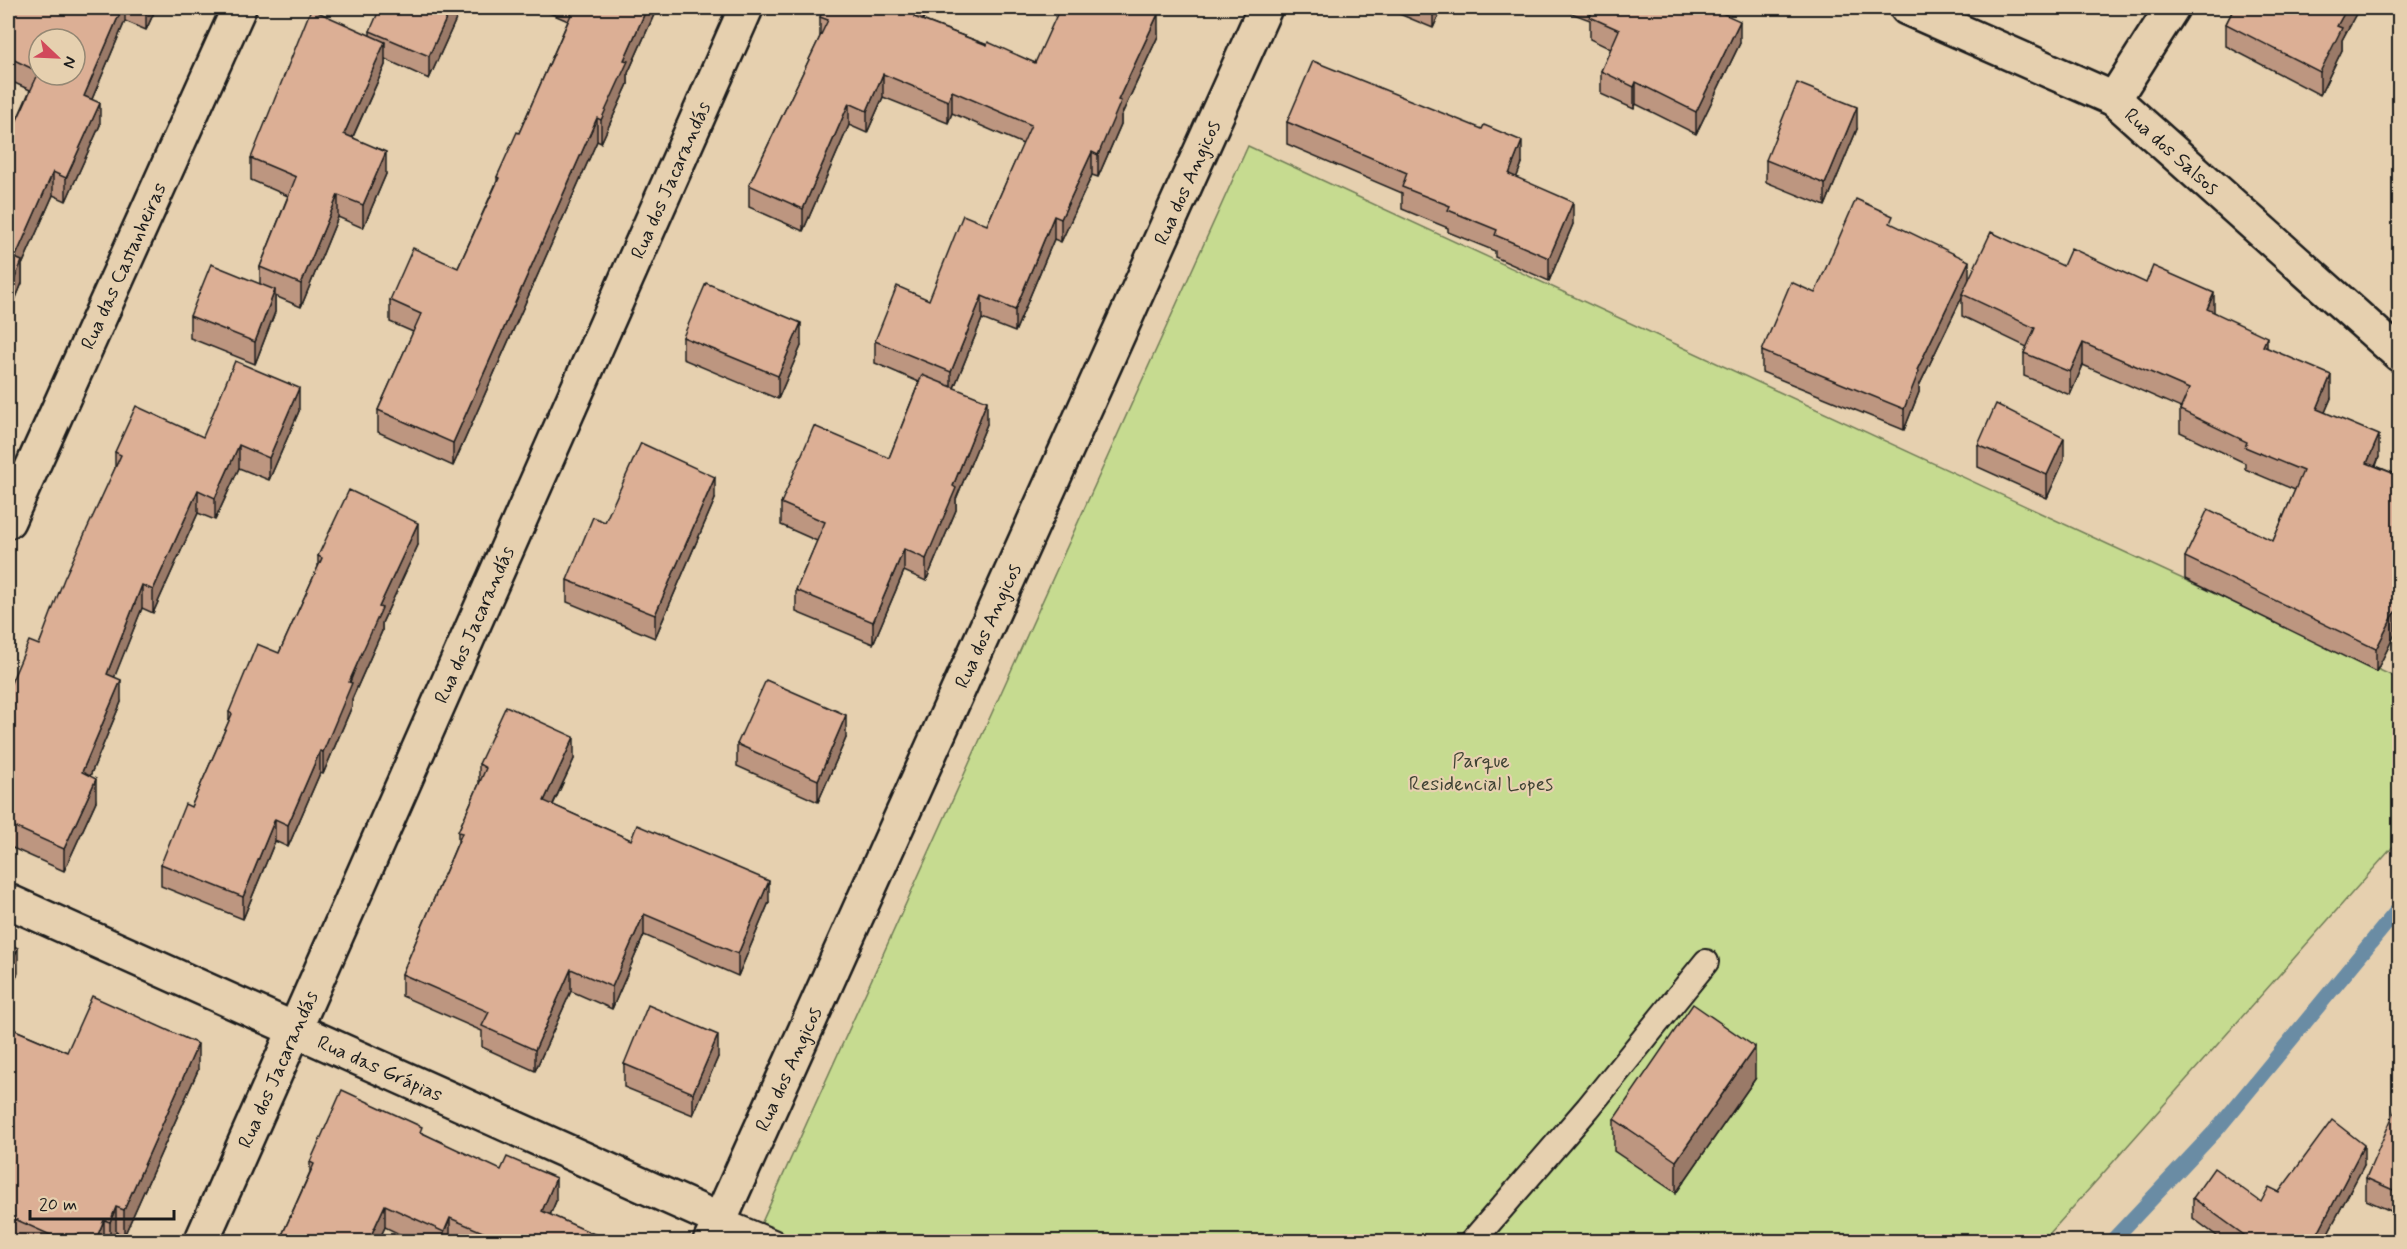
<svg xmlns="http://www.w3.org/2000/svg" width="2407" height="1249" font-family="Mynerve,sans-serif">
	<rect width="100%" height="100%" fill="#e6d0af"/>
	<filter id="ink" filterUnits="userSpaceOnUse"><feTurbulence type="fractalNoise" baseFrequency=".0167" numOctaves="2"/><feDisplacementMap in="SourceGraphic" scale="12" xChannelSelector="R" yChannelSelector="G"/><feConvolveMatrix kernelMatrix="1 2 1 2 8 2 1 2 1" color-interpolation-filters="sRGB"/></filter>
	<g filter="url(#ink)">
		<path fill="#c6db90" stroke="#717c56" stroke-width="1.5" d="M1248 146 2399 679V840L2043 1241 753 1242Z"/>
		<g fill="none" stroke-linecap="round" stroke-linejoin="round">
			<path stroke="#6b8ca4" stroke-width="15" d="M2111 1242 2219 1127 2400 907"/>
			<defs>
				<g id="lane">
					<path d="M720 1220 773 1242"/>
					<path d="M1472 1242 1588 1108 1706 962"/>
				</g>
				<g id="street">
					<path id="s1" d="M1907 8 2114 99 2400 355"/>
					<path d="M2114 99 2172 8"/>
					<path id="s2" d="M8 521 239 8"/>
					<path id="s3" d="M8 901 720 1220"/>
					<path id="s4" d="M201 1242 746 8"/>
					<path id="s5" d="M710 1242 1265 8"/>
				</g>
			</defs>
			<use href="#lane" stroke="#1c1c1c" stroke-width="28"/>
			<use href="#street" stroke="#1c1c1c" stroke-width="38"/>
			<use href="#lane" stroke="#e6d0af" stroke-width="24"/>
			<use href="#street" stroke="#e6d0af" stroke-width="33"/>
		</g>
		<g fill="#bd9680" stroke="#1c1c1c" stroke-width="1.5">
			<path d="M8 8H156L146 30 125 21 92 99 100 125 66 201 53 195 22 265V283L8 317V140L30 90 8 80Z"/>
			<path d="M461 8 429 79 385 59V65L353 137 386 174 363 228 338 217 301 307 275 296V312L255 364 190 338V316L260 284V267L288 196 251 180V158L370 36V31Z"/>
			<path d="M495 8H504L502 11Z"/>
			<path d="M538 8H657L628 73V84L601 143 597 141 453 466 378 432V410L413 332 390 322V300L458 268 497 181V177L519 133 568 21Z"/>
			<path d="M925 8V15L922 20 1035 63 1156 13 1158 36 1121 116V124L1098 177 1092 175 1061 242 1054 239 1015 332 982 319 954 388 987 424 956 499V510L926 581 904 571 873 644 796 612V590L817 541 781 525V503L889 458 919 382 875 363V341L929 300 987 225 1023 144 952 113 948 123 883 97 867 133 849 125 803 231 749 207V185L820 37V17Z"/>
			<path d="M1385 8H1442L1433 28Z"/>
			<path d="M1558 8H1711L1740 43 1696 134 1636 104 1634 109 1601 94V71L1611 49 1590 39V20Z"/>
			<path d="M2234 8H2359L2342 40V50L2320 95 2226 46V24Z"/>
			<path d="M1287 122 1522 163 1516 178 1573 224 1549 281 1495 257V251L1448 232V228L1402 209V193L1287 144Z"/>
			<path d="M1857 129 1825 206 1766 182V160Z"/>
			<path d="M1893 225 1969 278 2063 266 2146 283 2214 312 2267 348 2331 398 2325 412 2379 457 2376 466 2400 476V636L2395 634 2376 672 2185 579V557L2273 541 2295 490 2245 469V463L2180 432V410L2181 408 2083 365 2070 395 2024 376V353L2027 347 1962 316V297L1919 386V392L1904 430 1762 372V351L1815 293Z"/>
			<path d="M683 337 801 346 778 399 683 359Z"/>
			<path d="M299 411 269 480 239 468 215 520 198 513 153 613 142 608 114 677 121 702 90 776 96 801 64 871 8 846V690L39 645 115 469V452L203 437Z"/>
			<path d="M1978 445 2064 460 2047 498 1978 467Z"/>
			<path d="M715 499 655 638 567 602V580Z"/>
			<path d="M418 545 382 623V631L352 699V706L323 774 320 773 288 847 275 841 243 919 161 886V864L191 807 229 721V712L279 653 318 567V556Z"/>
			<path d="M846 738 818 802 737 766V744Z"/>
			<path d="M574 759 553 805 769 902 738 976 644 935 612 1009 571 991 535 1071 482 1047V1031L402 996V974L458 842V832L479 784V764Z"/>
			<path d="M8 1027 67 1052 198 1070 124 1236 116 1232 112 1242H8Z"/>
			<path d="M718 1057 693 1115 624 1087V1064Z"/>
			<path d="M1755 1079 1676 1193 1614 1151V1119Z"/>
			<path d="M2400 1107V1215L2366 1200V1178Z"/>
			<path d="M422 1133 556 1201 550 1215 612 1242H453L450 1240V1242H416L385 1227 378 1242H279L310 1172V1162Z"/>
			<path d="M2364 1165 2323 1242H2225L2193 1218V1198L2261 1202 2279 1192Z"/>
		</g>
		<g fill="#9a7a68" stroke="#1c1c1c" stroke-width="1.5">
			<path d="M122 8H125V21L84 118V96Z"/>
			<path d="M146 8H156L146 30Z"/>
			<path d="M451 8H461L429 79V56Z"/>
			<path d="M647 8H657L628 73V84L601 143V120L624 60Z"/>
			<path d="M918 8H925V15L914 39V17Z"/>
			<path d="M1149 8H1159L1148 31Z"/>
			<path d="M1433 8H1442L1433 28Z"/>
			<path d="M2347 8H2359L2342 40V50L2320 95V72L2337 26Z"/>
			<path d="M1158 14V36L1121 116V124L1098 177V155L1118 100Z"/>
			<path d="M1740 21V43L1696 134V112Z"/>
			<path d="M385 42V65L344 156V134Z"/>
			<path d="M883 74V97L867 133V111Z"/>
			<path d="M1636 82V104L1634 109V87Z"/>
			<path d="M952 91V113L948 123V101Z"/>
			<path d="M100 103V125L66 201V178Z"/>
			<path d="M849 103V125L803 231V209Z"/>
			<path d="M1857 107V129L1825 206V184Z"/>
			<path d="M597 118V141L453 466V443Z"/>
			<path d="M1522 141V163L1509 197V174Z"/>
			<path d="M386 152V174L363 228V205Z"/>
			<path d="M1092 152V175L1061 242V219Z"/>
			<path d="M53 172V195L22 265V283L8 317V295L15 258Z"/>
			<path d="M338 195V217L301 307V284Z"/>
			<path d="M1573 202V224L1549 281V258Z"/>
			<path d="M1054 216V239L1015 332V310Z"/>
			<path d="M1969 261V283L1962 294V297L1919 386V392L1904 430V409L1917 370Z"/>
			<path d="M275 290V312L255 364V342Z"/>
			<path d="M2214 293V315L2207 309Z"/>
			<path d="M982 296V319L951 395V372Z"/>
			<path d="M801 323V346L778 399V376Z"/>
			<path d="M2267 337V359L2263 346Z"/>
			<path d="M2083 343V365L2070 395V372Z"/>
			<path d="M2331 375V398L2317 431V409Z"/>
			<path d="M299 388V411L269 480V458Z"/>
			<path d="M987 401V424L956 499V510L926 581V559L953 486Z"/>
			<path d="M2379 435V457L2367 485V463Z"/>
			<path d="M2064 438V460L2047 498V475Z"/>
			<path d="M239 445V468L215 520V498Z"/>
			<path d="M715 477V499L655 638V615Z"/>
			<path d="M198 490V513L153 613V590Z"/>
			<path d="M418 523V545L382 623V631L352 699V706L323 774V752L379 607Z"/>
			<path d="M904 549V571L873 644V622Z"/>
			<path d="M142 585V608L107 696V674Z"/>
			<path d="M2395 612V634L2376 672V649Z"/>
			<path d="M121 680V702L82 795V772Z"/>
			<path d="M846 715V738L818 802V780Z"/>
			<path d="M574 737V759L544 823V801Z"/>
			<path d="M320 751V773L288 847V825Z"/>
			<path d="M96 779V801L64 871V849Z"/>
			<path d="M275 819V841L243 919V897Z"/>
			<path d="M769 881V902L738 976V954Z"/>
			<path d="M644 914V935L612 1009V987Z"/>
			<path d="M18 948V973L8 996V970Z"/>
			<path d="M571 969V991L535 1071V1050Z"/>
			<path d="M718 1035V1057L693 1115V1093Z"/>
			<path d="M198 1044V1070L124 1236V1210Z"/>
			<path d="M1755 1047V1079L1676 1193V1161Z"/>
			<path d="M2364 1145V1165L2323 1242H2313Z"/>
			<path d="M556 1178V1201L542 1234V1211Z"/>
			<path d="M385 1205V1227L378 1242H368Z"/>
			<path d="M116 1207V1232L112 1242H110V1222Z"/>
			<path d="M450 1218V1242H444V1232Z"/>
			<path d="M104 1220V1242H95Z"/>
			<path d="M76 1234V1242H72Z"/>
		</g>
		<g fill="#dcaf95" stroke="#1c1c1c" stroke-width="1.5">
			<path d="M8 8H122L84 96 100 103 66 178 53 172 15 258 22 261 8 295V140L39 72V75H75V39H39V72L8 57Z"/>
			<path d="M380 8H451L429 56 370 31Z"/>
			<path d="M574 8H647L624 60 628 61 601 120 597 118 453 443 378 410 421 314 390 300 413 248 458 268 499 178 497 177 517 132 519 133Z"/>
			<path d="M824 8H918L914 17 987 45 988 42 1035 63 1060 8H1149L1148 9 1158 14 1118 100 1121 101 1098 155 1092 152 1061 219 1054 216 1015 310 982 296 951 372 875 341 897 286 929 300 963 215 987 225 1031 125 952 91 948 101 883 74 867 111 849 103 803 209 749 185 828 20 820 17Z"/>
			<path d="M1593 8H1711L1740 21 1696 112 1636 82 1634 87 1601 71 1619 30 1590 17Z"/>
			<path d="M2234 8H2347L2337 26 2342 28 2320 72 2226 24Z"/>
			<path d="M311 9 385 42 344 134 386 152 363 205 338 195 301 284 260 267 296 177 251 158Z"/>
			<path d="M1313 61 1482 129 1484 125 1522 141 1509 174 1573 202 1549 258 1495 235 1497 230 1448 210 1450 206 1402 187 1407 173 1287 122Z"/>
			<path d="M1797 83 1857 107 1825 184 1766 160Z"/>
			<path d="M1856 199 1893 216 1890 223 1969 261 1917 370 1919 371 1904 409 1762 351 1791 282 1815 293Z"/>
			<path d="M1991 232 2063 266 2071 248 2146 283 2153 266 2214 293 2207 309 2267 337 2263 346 2331 375 2317 409 2379 435 2367 463 2400 476V614L2395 612 2376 649 2185 557 2208 509 2273 541 2303 471 2245 447 2247 442 2180 410 2189 389 2083 343 2070 372 2024 353 2035 328 1962 294Z"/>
			<path d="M211 264 275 290 255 342 190 316Z"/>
			<path d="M706 283 801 323 778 376 683 337Z"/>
			<path d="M235 361 299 388 269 458 239 445 215 498 198 490 153 590 142 585 107 674 121 680 82 772 96 779 64 849 8 824V690L29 641 39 645 64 579 121 455 115 452 136 406 203 437Z"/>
			<path d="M922 375 987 401 953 486 956 488 926 559 904 549 873 622 796 590 825 522 781 503 814 426 889 458Z"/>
			<path d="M1996 404 2064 438 2047 475 1978 445Z"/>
			<path d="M641 443 715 477 655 615 567 580 593 517 605 522Z"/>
			<path d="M349 490 418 523 379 607 382 608 349 682 352 683 323 752 320 751 288 825 275 819 243 897 161 864 185 804 191 807 232 714 229 712 257 644 279 653 322 558 318 556Z"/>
			<path d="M766 680 846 715 818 780 737 744Z"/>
			<path d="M506 706 574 737 544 801 631 840 637 825 769 881 738 954 644 914 612 987 571 969 535 1050 482 1026 489 1012 402 974 462 833 458 832 486 768 479 764Z"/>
			<path d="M8 943 18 948 8 970Z"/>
			<path d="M92 996 198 1044 124 1210 116 1207 110 1222 104 1220 95 1242H93L76 1234 72 1242H66L8 1216V1027L67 1052Z"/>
			<path d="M1693 1004 1755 1047 1676 1161 1614 1119Z"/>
			<path d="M648 1005 718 1035 693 1093 624 1064Z"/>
			<path d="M342 1090 422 1127 420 1132 501 1170 507 1157 556 1178 542 1211 612 1242H506L450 1218 444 1232 385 1205 368 1242H279L314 1164 310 1162Z"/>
			<path d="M2397 1106 2400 1107V1193L2366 1178Z"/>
			<path d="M2332 1120 2364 1145 2313 1242H2240L2244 1235 2193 1198 2214 1168 2261 1202 2269 1187 2279 1192Z"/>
		</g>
	</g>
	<g text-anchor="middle" stroke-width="4.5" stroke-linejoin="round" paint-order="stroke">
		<g font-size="20" fill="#1c1c1c" stroke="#e6d0af">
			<text dy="7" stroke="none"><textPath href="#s1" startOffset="304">Rua dos Salsos</textPath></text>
			<text dy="7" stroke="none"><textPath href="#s4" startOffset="1161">Rua dos Jacarandás</textPath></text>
			<text dy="7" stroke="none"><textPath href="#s5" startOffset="1162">Rua dos Angicos</textPath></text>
			<text dy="7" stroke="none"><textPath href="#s2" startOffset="280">Rua das Castanheiras</textPath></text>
			<text dy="7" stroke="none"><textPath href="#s4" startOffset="675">Rua dos Jacarandás</textPath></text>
			<text dy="7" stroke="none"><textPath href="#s5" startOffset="676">Rua dos Angicos</textPath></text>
			<text dy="7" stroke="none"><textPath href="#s3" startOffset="408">Rua das Grápias</textPath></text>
			<text dy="7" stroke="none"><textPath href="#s5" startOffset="190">Rua dos Angicos</textPath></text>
			<text dy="7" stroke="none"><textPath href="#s4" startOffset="189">Rua dos Jacarandás</textPath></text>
		</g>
		<g font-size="20" fill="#3e4233" stroke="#e6d0af">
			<text x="1481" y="767">Parque<tspan x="1481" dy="23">Residencial Lopes</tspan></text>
		</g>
	</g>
	<rect width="2407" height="1249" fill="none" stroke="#e6d0af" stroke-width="30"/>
	<rect x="15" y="15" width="2377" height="1219" fill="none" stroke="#1c1c1c" stroke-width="2" filter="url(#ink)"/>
	<g transform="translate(57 57) rotate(113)"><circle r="28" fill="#e6d0af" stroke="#958874" stroke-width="1.5"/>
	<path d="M0-4.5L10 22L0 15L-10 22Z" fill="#d1495b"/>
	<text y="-9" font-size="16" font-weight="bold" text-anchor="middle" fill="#1c1c1c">N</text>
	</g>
	<path d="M30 1210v9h144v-9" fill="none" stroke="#1c1c1c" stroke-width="3"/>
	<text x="39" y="1210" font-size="18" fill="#1c1c1c" stroke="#e6d0af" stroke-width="4.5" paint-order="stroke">20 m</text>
</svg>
